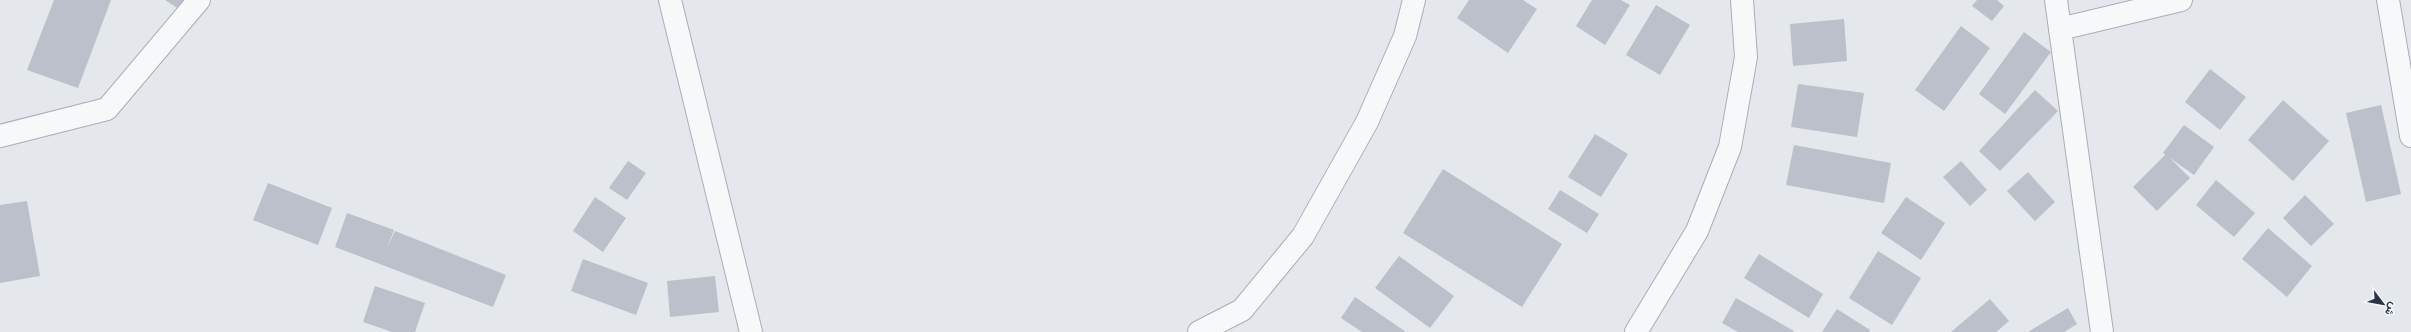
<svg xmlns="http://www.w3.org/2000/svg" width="2411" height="332" font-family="'Exo 2',Vazirmatn,sans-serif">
	<rect width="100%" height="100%" fill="#e4e7ec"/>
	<g fill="#bbc0ca">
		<path d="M54 0H111L78 88 27 70Z"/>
		<path d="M165 0H185L179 9Z"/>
		<path d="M1469 0H1523L1537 9 1508 53 1457 18Z"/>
		<path d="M1592 0H1621L1630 5 1605 45 1576 26Z"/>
		<path d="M1977 0H1997L2004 6 1992 21 1972 6Z"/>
		<path d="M1656 5 1690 25 1660 75 1626 55Z"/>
		<path d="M1844 19 1847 61 1793 66 1790 24Z"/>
		<path d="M1961 26 1990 48 1944 111 1915 90Z"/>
		<path d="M2024 32 2051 52 2005 114 1979 94Z"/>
		<path d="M2210 69 2246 97 2220 130 2185 102Z"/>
		<path d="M1798 84 1864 93 1857 137 1791 127Z"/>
		<path d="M2035 90 2058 111 2000 171 1979 151Z"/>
		<path d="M2283 100 2329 141 2293 181 2248 140Z"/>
		<path d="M2381 105 2401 194 2366 202 2346 113Z"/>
		<path d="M2184 125 2214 147 2194 175 2163 153Z"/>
		<path d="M1595 134 1628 154 1601 197 1568 177Z"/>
		<path d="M1794 145 1891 163 1884 203 1786 185Z"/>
		<path d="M2166 154 2190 178 2157 211 2133 187Z"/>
		<path d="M628 161 646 173 627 200 609 188Z"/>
		<path d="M1961 161 1987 190 1970 206 1943 177Z"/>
		<path d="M1443 169 1562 244 1522 307 1403 233Z"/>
		<path d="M2028 172 2055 202 2035 221 2007 191Z"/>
		<path d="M2216 180 2255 213 2234 237 2196 205Z"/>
		<path d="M268 183 332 208 318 245 253 220Z"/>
		<path d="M1560 190 1599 214 1587 233 1548 209Z"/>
		<path d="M2305 195 2334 224 2311 246 2283 218Z"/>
		<path d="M595 197 626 218 603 252 573 231Z"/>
		<path d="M1906 197 1945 223 1921 260 1881 233Z"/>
		<path d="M27 201 40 276 0 283V205Z"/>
		<path d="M347 213 394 230 387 248 395 231 506 275 493 307 335 247Z"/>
		<path d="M2268 228 2312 266 2287 297 2242 259Z"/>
		<path d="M1878 251 1921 278 1892 325 1849 298Z"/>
		<path d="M1759 254 1823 294 1809 318 1744 278Z"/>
		<path d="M1399 256 1454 296 1430 328 1375 288Z"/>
		<path d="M583 259 648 283 636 315 571 291Z"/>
		<path d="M715 276 719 312 670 317 667 281Z"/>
		<path d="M375 286 425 303 415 332H392L363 322Z"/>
		<path d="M1355 297 1406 332H1362L1341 318Z"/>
		<path d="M1736 298 1794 331 1793 332H1738L1722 323Z"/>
		<path d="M1990 299 2009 321 1996 332H1951Z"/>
		<path d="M2068 308 2077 324 2064 332H2028Z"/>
		<path d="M1837 309 1870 330 1869 332H1822Z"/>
	</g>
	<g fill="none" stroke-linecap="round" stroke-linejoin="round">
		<defs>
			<g id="minor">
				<path d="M670 0 751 332"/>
				<path d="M2056 0 2102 332"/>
				<path d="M2388 0 2411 136"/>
				<path d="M2060 29 2181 0"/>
				<path d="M0 136 107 109 199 0"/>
				<path d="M1199 332 1242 310 1303 236 1367 122 1405 36 1414 0"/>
				<path d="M1636 332 1697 231 1730 147 1746 57 1742 0"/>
			</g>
		</defs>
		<use href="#minor" stroke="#a9aeb7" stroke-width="24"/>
		<use href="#minor" stroke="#f7f8fa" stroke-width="22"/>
	</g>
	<g transform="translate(2383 304) rotate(122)" stroke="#f4f6f9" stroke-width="3" paint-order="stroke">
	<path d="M0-3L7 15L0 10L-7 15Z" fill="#2b3445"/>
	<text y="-6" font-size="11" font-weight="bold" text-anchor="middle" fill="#2b3445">ش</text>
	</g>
</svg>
